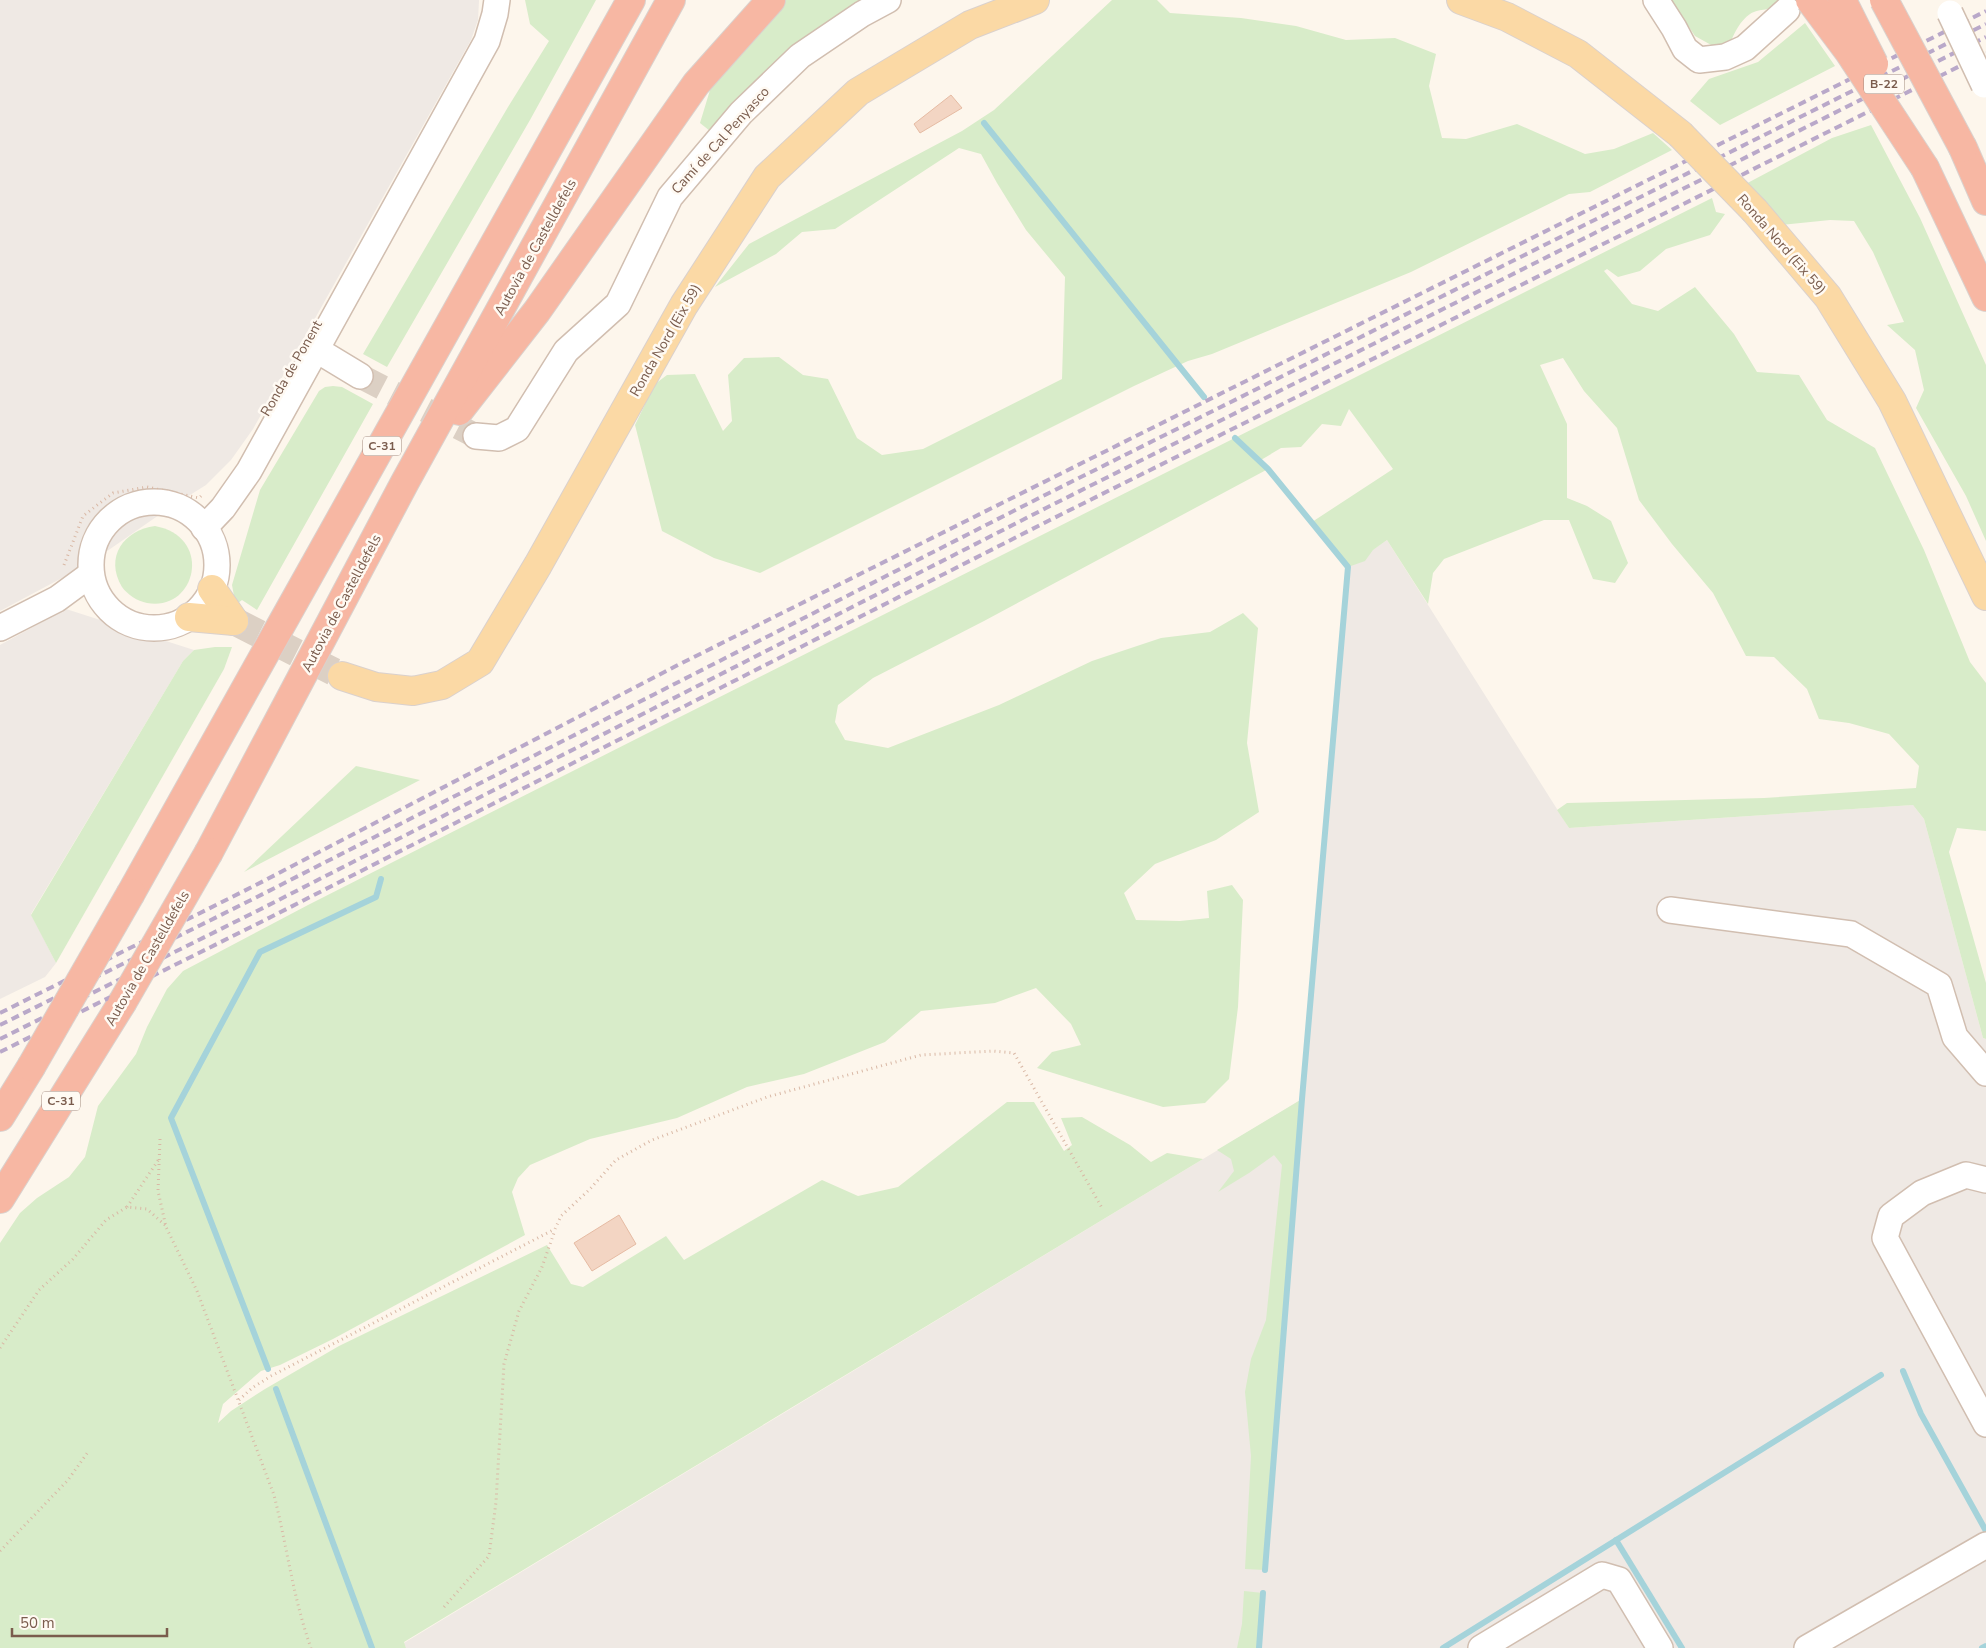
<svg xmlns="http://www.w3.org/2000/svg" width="1986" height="1648" font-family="'Nunito Sans',sans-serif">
	<rect width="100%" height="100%" fill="#fdf6ec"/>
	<g fill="#efe9e4">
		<path d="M0 0H479V1L478 20 471 40 253 429 231 460 206 485 169 508 90 563 0 611Z"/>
		<path d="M1387 540 1569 828 1913 805 1924 819 1983 1038 1986 1039V1648H406L404 1643 1302 1099 1348 567Z"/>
		<path d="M66 609 194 650 183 661 31 914 56 963 45 977 0 999V645Z"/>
	</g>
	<g fill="#d8ecc9">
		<path d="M525 0H596L530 120 387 367 363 354 508 107 549 41 530 24Z"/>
		<path d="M786 0H862L774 64 710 131 700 123 710 90 717 73Z"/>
		<path d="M1112 0H1157L1170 13 1241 18 1296 26 1346 40 1395 38 1436 54 1429 86 1442 138 1466 139 1517 124 1585 154 1614 149 1653 133 1672 150 1590 192 1569 194 1411 272 1212 354 1188 361 1134 386 760 573 714 558 662 531 635 425 655 384 667 375 695 374 723 431 732 421 728 375 744 358 779 357 803 375 828 379 857 438 882 455 923 449 1062 379 1065 277 1026 230 997 183 981 154 959 148 835 229 802 232 776 254 715 287 749 244 962 131 994 110Z"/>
		<path d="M1671 0H1782C1770 13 1762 7 1750 14 1740 21 1735 32 1730 43L1713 46 1695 36Z"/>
		<path d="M1805 23 1835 66 1720 125 1690 101 1709 79 1758 62Z"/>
		<path d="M1871 125 1920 218 1986 365V541L1966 496 1916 408 1924 390 1915 350 1887 325 1904 322 1873 252 1854 221 1830 220 1781 225 1740 187 1832 138Z"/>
		<path d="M1712 198 1716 212 1725 214 1710 235 1666 249 1640 271 1618 277 1607 269 1604 271 1632 304 1658 311 1695 287 1734 334 1757 372 1799 375 1827 420 1875 448 1924 550 1970 662 1986 683V831L1957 828 1949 852 1986 983V1039L1983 1038 1924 819 1913 805 1569 828 1557 810 1567 803 1764 798 1916 788 1919 766 1889 734 1849 723 1819 719 1807 689 1774 657 1746 656 1713 593 1672 544 1639 500 1617 428 1584 391 1563 358 1540 365 1567 424V498L1587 506 1611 521 1628 563 1615 583 1593 579 1569 520H1544L1444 559 1433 573 1428 604 1387 540 1373 550 1365 561 1348 567 1312 522 1393 469 1349 409 1341 426 1322 424 1301 447 1281 448 1261 460 1268 469 984 621 873 678 838 705 835 722 845 740 888 748 999 705 1092 661 1161 638 1210 632 1243 613 1258 628 1247 743 1259 812 1216 840 1155 864 1124 893 1136 920 1180 921 1209 918 1207 891 1232 885 1243 900 1238 1007 1229 1079 1205 1103 1163 1107 1037 1068 1052 1052 1081 1045 1071 1024 1036 988 995 1003 921 1011 885 1042 804 1074 747 1087 677 1118 590 1139 530 1165 518 1178 512 1192 525 1235 333 1339 280 1365 261 1371 223 1404 218 1423 231 1411 265 1389 339 1346 547 1245 571 1284 583 1287 666 1236 684 1260 822 1180 858 1196 898 1187 1007 1102H1034L1064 1151 1072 1145 1061 1118 1082 1117 1130 1145 1151 1162 1167 1153 1203 1159 404 1642 406 1648H0V1243L20 1213 37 1198 69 1177 85 1157 98 1106 136 1054 147 1027 167 989 183 971 308 905 644 735Z"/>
		<path d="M333 386 342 387 373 404 257 610 242 600 238 603 234 596 232 585 260 490 319 391 325 387Z"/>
		<path d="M155 526C214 537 196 612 147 603 137 601 128 595 122 587 104 557 124 530 155 526Z"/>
		<path d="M215 647H232L224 669 56 963 31 915 183 661 194 650Z"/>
		<path d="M356 766 420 780 244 872Z"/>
		<path d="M1302 1099 1265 1570 1245 1569 1251 1456 1245 1392 1251 1359 1266 1320 1282 1165 1274 1155 1249 1173 1218 1192 1234 1171 1231 1159 1217 1150Z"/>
		<path d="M1244 1591 1263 1593 1259 1648H1237L1242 1624Z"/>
	</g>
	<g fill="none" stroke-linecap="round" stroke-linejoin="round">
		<g stroke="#a5d3da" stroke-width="6">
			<path d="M984 123 1204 397"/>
			<path d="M1235 438 1268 469 1348 567 1302 1099 1265 1570"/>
			<path d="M268 1369 171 1118 260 952 376 897 381 879"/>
			<path d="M1903 1371 1921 1414 1986 1531"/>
			<path d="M276 1389 372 1648"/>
			<path d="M1616 1540 1682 1648"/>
			<path d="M1259 1648 1263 1593"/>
			<path d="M1443 1648 1881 1375"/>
			<path d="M1982 1648 1986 1646"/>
		</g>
	</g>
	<g fill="#f3d5c3" stroke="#e6bba3">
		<path d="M951 95 962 108 920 133 914 124Z"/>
		<path d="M619 1215 636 1244 592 1271 574 1243Z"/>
	</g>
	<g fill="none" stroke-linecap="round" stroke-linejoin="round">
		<path stroke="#dcd0c4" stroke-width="25" stroke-dasharray="25 12" stroke-linecap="butt" d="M360 376 476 436"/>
		<path stroke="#dcd0c4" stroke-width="28" stroke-dasharray="28 14" stroke-linecap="butt" d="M234 621 342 676"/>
		<defs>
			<g id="minor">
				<path d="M1656 0 1674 28 1685 49 1699 60 1725 57 1745 48 1787 10"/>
				<path d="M317 350 360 376"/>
				<path d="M476 436 499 438 517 429 566 351 618 304 670 197 741 113 800 56 862 14 888 0"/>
				<circle cx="154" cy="565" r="63"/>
				<path d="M204 528 223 508 249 471 487 41 495 14 497 0"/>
				<path d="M0 628 57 599 91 574"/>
				<path d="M1670 910 1851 934 1939 985 1955 1037 1986 1073"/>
				<path d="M1986 1180 1966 1175 1922 1193 1891 1216 1885 1238 1986 1424"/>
				<path d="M1481 1648 1602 1575 1619 1580 1660 1648"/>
				<path d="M1807 1648 1986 1545"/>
			</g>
			<g id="major">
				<path d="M1461 0 1507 17 1578 54 1680 134"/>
				<path d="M1755 211 1828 297 1892 401 1986 596"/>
				<path d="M212 589 234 621"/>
				<path d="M189 617 234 621"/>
				<path d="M342 676 376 687 413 691 442 685 480 662 538 565 684 305 767 177 858 92 970 25 1035 0"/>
			</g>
			<g id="highway">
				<path d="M1963 148 1986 201"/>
				<path d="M1925 168 1986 297"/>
				<path d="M459 411 537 311 696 84 771 0"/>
				<path d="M209 852 405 482 671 0"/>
				<path d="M131 893 631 0"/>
				<path d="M0 1117 31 1067"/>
				<path d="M0 1199 122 1003"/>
			</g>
		</defs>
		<use href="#minor" stroke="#d1beb0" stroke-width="28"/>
		<use href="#major" stroke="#dad1cd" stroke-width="30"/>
		<use href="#highway" stroke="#dad1cd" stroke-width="30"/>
		<g stroke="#d9b8a5" stroke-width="3" stroke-dasharray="1 4" stroke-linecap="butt">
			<path d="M64 565 83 516 113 493 147 487 199 498 201 496"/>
			<path d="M160 1139 158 1191 166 1227 197 1291 274 1495C287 1546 293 1598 311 1648"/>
			<path d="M127 1207 159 1159"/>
			<path d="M0 1348 39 1290 73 1259 106 1220 127 1207 147 1209 166 1226"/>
			<path d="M239 1400 252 1388 271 1376 555 1229 561 1216 589 1190 616 1160 652 1140 767 1097 921 1055 993 1051 1014 1053 1102 1208"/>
			<path d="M0 1551 68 1480 88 1452"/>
			<path d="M444 1607 489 1556 496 1502 504 1364 519 1311 542 1267 555 1230"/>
		</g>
		<use href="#minor" stroke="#fff" stroke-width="25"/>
		<use href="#major" stroke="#fbd9a5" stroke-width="28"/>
		<use href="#highway" stroke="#f7b7a3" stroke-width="28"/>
		<g stroke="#b9a8c9" stroke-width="4" stroke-dasharray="8 5" stroke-linecap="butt">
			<path d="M0 1013 254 886 674 667 1986 11"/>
			<path d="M0 1025 257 897 1041 497 1986 24"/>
			<path d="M0 1039 261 909 1046 508 1986 37"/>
			<path d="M0 1052 263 921 1050 520 1986 53"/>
		</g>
		<defs>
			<path id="minor-bridge" d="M1950 13 1984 85"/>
			<path id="major-bridge" d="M1680 134 1755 211"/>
			<g id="highway-bridge">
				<path d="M1810 0 1849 52 1925 168"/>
				<path d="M1842 0 1874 64"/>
				<path d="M1884 0 1963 148"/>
				<path d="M122 1003 209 852"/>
				<path d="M31 1067 131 893"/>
			</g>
		</defs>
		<use href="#minor-bridge" stroke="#d1beb0" stroke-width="28" stroke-linecap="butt"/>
		<use href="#major-bridge" stroke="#dad1cd" stroke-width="30" stroke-linecap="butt"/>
		<use href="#highway-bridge" stroke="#dad1cd" stroke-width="30" stroke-linecap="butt"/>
		<use href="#minor-bridge" stroke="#fff" stroke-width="25"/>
		<use href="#major-bridge" stroke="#fbd9a5" stroke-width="28"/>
		<use href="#highway-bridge" stroke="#f7b7a3" stroke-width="28"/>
	</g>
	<g text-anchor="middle" stroke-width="5" stroke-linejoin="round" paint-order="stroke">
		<g fill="#fffaf3" stroke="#a28b7f" stroke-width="1">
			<rect x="1864" y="74.5" width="40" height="19" rx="4"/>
			<rect x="363" y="436.5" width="38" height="19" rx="4"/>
			<rect x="42" y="1091.5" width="38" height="19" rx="4"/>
		</g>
		<g font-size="12" font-weight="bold" fill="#7a5c4d">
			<text x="1884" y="88">B-22</text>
			<text x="382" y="450">C-31</text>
			<text x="61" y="1105">C-31</text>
		</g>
		<g font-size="14" fill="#7a5c4d" stroke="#fffaf3">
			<text transform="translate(720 140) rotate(-48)" y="5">Camí de Cal Penyasco</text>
			<text transform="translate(1782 244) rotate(49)" y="5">Ronda Nord (Eix 59)</text>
			<text transform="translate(535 247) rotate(-61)" y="5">Autovia de Castelldefels</text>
			<text transform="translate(665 340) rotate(-60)" y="5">Ronda Nord (Eix 59)</text>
			<text transform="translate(291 368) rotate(-60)" y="5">Ronda de Ponent</text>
			<text transform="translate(341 603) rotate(-62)" y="5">Autovia de Castelldefels</text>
			<text transform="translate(147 958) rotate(-60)" y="5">Autovia de Castelldefels</text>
		</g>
	</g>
	<path d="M12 1628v8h155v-8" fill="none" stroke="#7a5c4d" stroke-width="2.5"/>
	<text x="20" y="1628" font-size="15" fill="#7a5c4d" stroke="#fffaf3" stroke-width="4" paint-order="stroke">50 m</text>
</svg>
